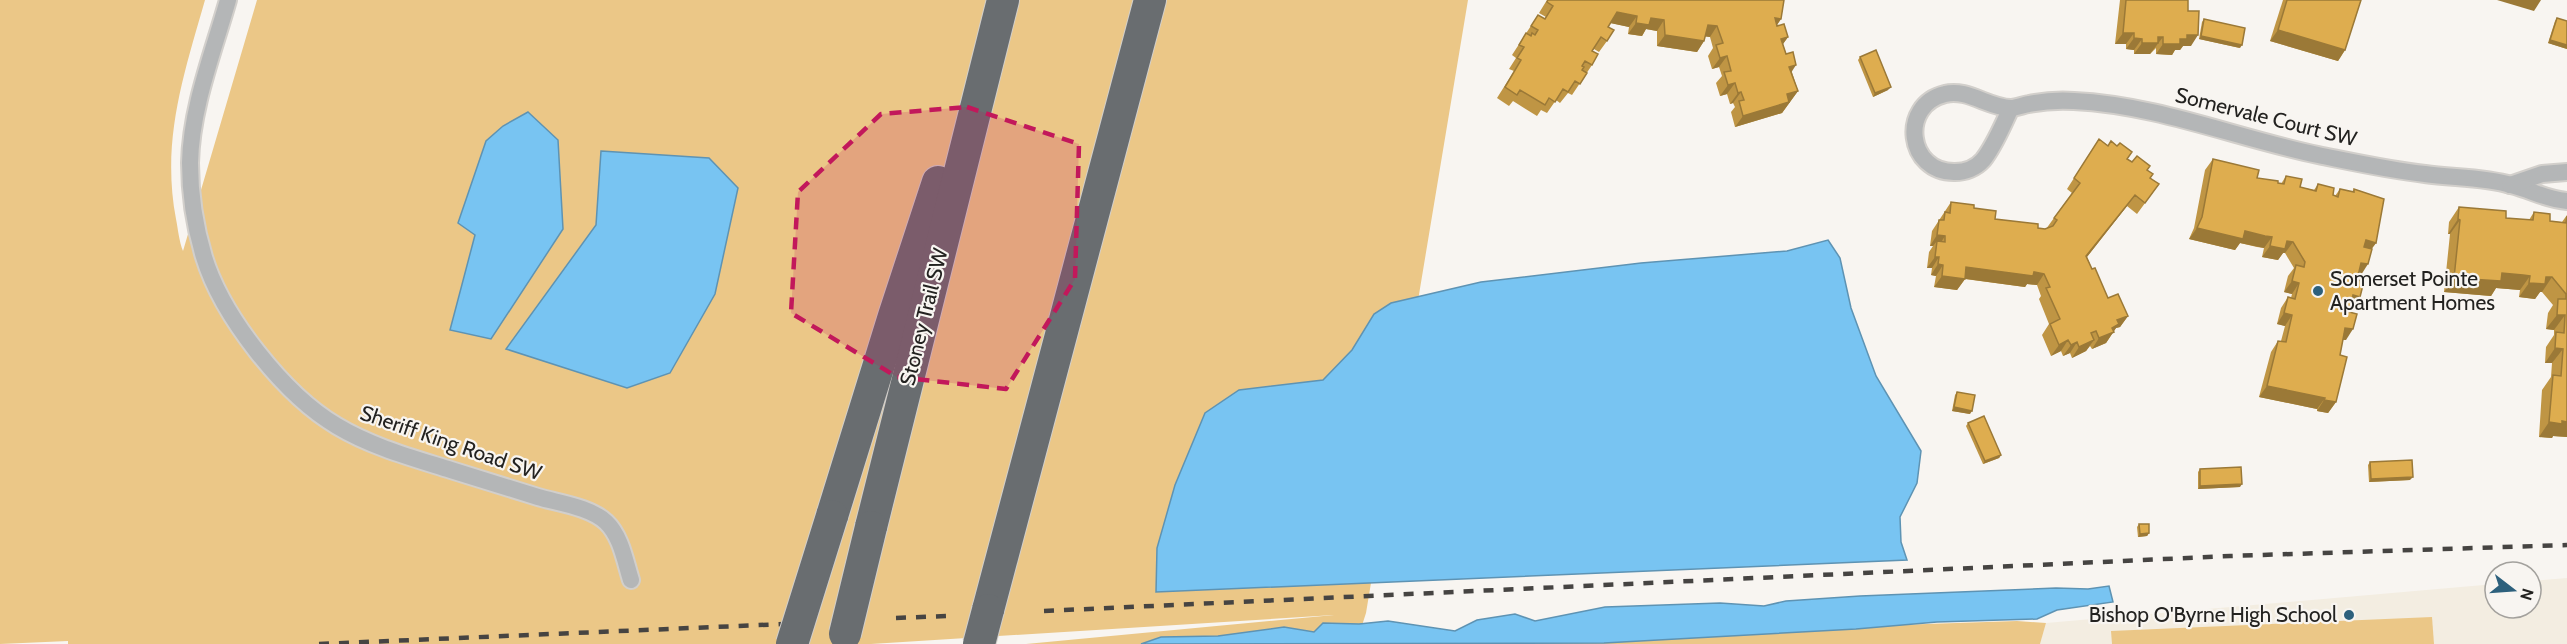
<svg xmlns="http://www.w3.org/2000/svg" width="2567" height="644" font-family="Cabin,sans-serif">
	<rect width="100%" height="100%" fill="#f8f5f1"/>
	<path fill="#f3ede1" d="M2567 578V644H2040L2046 623 2495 584V608H2531V581Z"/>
	<g fill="#ebc787">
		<path d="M0 0H205C184 74 161 140 176 219 178 229 179 241 183 251L257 0H1468L1366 613 1356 644H1026L1334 615 871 644H68V641L0 644Z"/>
		<path d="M2432 617 2434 644H2112L2111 631Z"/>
		<path d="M2017 621 2046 623 2040 644H1522L1807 628Z"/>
	</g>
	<g fill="#78c4f2" stroke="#5e93b3" stroke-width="1.5">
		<path d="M528 112 558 140 563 229 491 339 450 330 475 235 458 223 486 141 503 126Z"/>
		<path d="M601 151 709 158 738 188 715 294 670 373 627 388 506 349 596 225Z"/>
		<path d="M1828 240 1840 258 1851 308 1876 376 1921 451 1917 483 1900 517 1901 542 1907 560 1156 592 1157 548 1175 485 1205 413 1239 390 1323 380 1352 350 1374 314 1391 303 1481 282 1641 263 1787 251Z"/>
		<path d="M2109 586 2113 602 2057 610 2037 619 1937 622 1856 629 1604 643 1141 644 1161 637 1218 636 1284 627 1314 632 1323 623 1359 624 1388 621 1455 631 1477 620 1515 614 1535 621 1605 607 1720 603 1764 606 1786 601 1860 596 2056 588 2088 589Z"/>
	</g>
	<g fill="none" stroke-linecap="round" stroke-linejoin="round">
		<defs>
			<g id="minor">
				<path d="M228 0C213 53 191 108 190 163 190 195 195 227 204 257 222 316 284 395 337 426 372 447 413 458 451 470 480 479 509 488 538 497 558 503 590 507 606 522 621 536 625 561 631 580"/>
				<path d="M2011 108C2003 124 1995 145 1983 160 1976 168 1965 172 1955 172 1907 173 1899 105 1945 94 1967 88 1989 108 2011 108 2016 108 2023 105 2029 104 2044 101 2059 100 2074 101 2158 105 2236 138 2318 155 2353 162 2389 170 2425 174 2453 178 2484 177 2511 185 2532 190 2544 199 2567 201"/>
				<path d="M2510 185 2542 174 2567 172"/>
			</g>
			<g id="motorway">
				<path d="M832 516 894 316 938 182"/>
				<path d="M871 527 1003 0"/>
				<path d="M988 610 1150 0"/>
			</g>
		</defs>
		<use href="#minor" stroke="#d2cfcb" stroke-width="20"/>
		<use href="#motorway" stroke="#d2cfcb" stroke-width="34"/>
		<use href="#minor" stroke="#b4b6b7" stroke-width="16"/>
		<use href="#motorway" stroke="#696d70" stroke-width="32"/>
		<g stroke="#464442" stroke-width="4.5" stroke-dasharray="10 10" stroke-linecap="butt">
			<path d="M1044 611 2230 556 2567 545"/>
			<path d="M896 618 949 616"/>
			<path d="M319 644 784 624"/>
		</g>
		<defs>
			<g id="motorway-bridge">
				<path d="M845 634 871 527"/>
				<path d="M792 644 832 516"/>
				<path d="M979 644 988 610"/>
			</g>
		</defs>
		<use href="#motorway-bridge" stroke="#d2cfcb" stroke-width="34" stroke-linecap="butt"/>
		<use href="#motorway-bridge" stroke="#696d70" stroke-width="32"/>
	</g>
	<g fill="#bf9544">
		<path d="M1547 0H1784L1781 19 1777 25 1788 37 1783 44 1798 91 1782 113 1735 127 1731 112 1735 107 1733 103 1730 104 1727 94 1720 96 1716 83 1722 76 1719 67 1712 69 1708 56 1713 48 1710 37 1705 36 1704 41 1697 52 1657 46V31L1646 29 1642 36 1628 34 1629 27 1611 23 1608 27 1607 41 1599 52 1594 49 1592 51V65L1572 95 1568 93 1560 103 1556 100 1547 113 1541 110 1537 116 1513 101 1509 106 1497 98 1514 71 1509 69 1516 58 1512 55 1538 15 1545 19 1546 17 1539 13Z"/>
		<path d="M2120 0H2188V11L2191 46H2183L2180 50H2175L2172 55 2156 54V48L2150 54H2134V50L2126 49V44H2115Z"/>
		<path d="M2283 0H2361L2345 50 2338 61 2270 41Z"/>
		<path d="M2557 18 2567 21V49L2548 43 2555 21Z"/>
		<path d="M2204 19 2240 48 2199 39 2202 22Z"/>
		<path d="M1860 57 1888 90 1873 97 1858 60Z"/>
		<path d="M2099 139 2132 162 2147 170 2150 178 2159 184 2137 214 2127 206 2087 257 2092 269 2108 298 2128 316 2120 327 2116 328 2106 343 2092 349 2090 346 2086 351 2072 358 2070 353 2063 356 2061 351 2051 356 2042 335 2049 324 2039 299 2041 296 2037 285 2027 284 2025 287 1965 279 1957 290 1934 287 1936 276 1931 275 1932 268H1927L1929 252 1933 246H1930L1932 231 1951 202 1974 208 1995 219 2038 228 2046 229 2072 193 2067 189Z"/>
		<path d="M2213 159 2257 178 2281 184 2286 176 2300 187 2314 190 2318 184 2333 195 2335 196 2340 189 2352 192 2354 189 2376 243 2371 249 2361 275H2358L2353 308 2350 307 2346 340H2343L2340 355 2336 402 2328 413 2317 411V409L2259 397 2271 352 2278 341H2281L2285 326 2277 324 2281 308 2288 297 2291 298 2292 294 2284 292 2288 276 2294 268 2285 253H2283L2278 260 2262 257 2264 248 2257 247 2240 243 2235 250 2189 239 2194 228 2205 170Z"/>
		<path d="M2459 207 2506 218 2529 220 2534 212 2550 221 2562 222 2567 215V437L2553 436 2552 438 2539 437 2542 390 2551 377 2552 363H2545L2546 347 2554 335V330L2546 329 2548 313 2553 305 2542 292H2540L2535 299 2519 297 2520 290 2496 288 2491 296 2444 292 2450 234H2448L2449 222Z"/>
		<path d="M1957 392 1970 414 1952 411 1955 395Z"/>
		<path d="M1968 423 2001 455 1999 458 1983 464 1966 426Z"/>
		<path d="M2370 462 2410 480 2369 482 2368 465Z"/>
		<path d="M2200 469 2240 487 2198 489V472Z"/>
		<path d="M2139 524 2149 533 2147 536 2138 537 2137 527Z"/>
	</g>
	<g fill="#9b7937">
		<path d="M2497 0H2541L2534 11Z"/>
		<path d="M1617 12 1637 16 1629 27 1610 23Z"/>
		<path d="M1651 18 1664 20 1657 31 1646 29 1642 36 1628 34 1636 23Z"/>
		<path d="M1775 18 1781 19 1773 30Z"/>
		<path d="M1708 25 1717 26 1710 37 1700 36Z"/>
		<path d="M2278 30 2345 50 2338 61 2270 41Z"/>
		<path d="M2123 33H2134L2126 44H2115Z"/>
		<path d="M1665 35 1704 41 1697 52 1657 46Z"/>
		<path d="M2187 35H2198L2191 46H2183L2180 50H2175L2172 55 2156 54 2163 44Z"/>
		<path d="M2201 36 2242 45 2240 48 2199 39Z"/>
		<path d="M1788 37 1780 48 1781 39Z"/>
		<path d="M2158 37H2163L2150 54H2134L2142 43Z"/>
		<path d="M2134 38 2142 39 2134 50 2126 49Z"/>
		<path d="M2550 40 2567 45V49L2548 43Z"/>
		<path d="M1727 56 1719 67 1712 69 1720 58Z"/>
		<path d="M1796 65 1789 76V67Z"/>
		<path d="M1735 83 1727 94 1720 96 1728 85Z"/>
		<path d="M1891 87 1888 90 1873 97 1875 93Z"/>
		<path d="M1798 91 1782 113 1735 127 1743 116 1787 94Z"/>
		<path d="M1741 92 1733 103 1730 104 1738 93Z"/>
		<path d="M2135 195 2127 206 2079 267 2086 256Z"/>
		<path d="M2458 219 2460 220 2450 234H2448Z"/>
		<path d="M2197 228 2245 231 2272 237 2264 248 2240 243 2235 250 2189 239Z"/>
		<path d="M1937 235 1945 236 1938 247 1937 241 1933 246H1930Z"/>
		<path d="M2366 240 2376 243 2368 254 2358 251Z"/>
		<path d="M2287 241 2293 242 2285 253H2283L2278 260 2262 257 2270 246Z"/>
		<path d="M1935 257H1939L1932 268H1927Z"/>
		<path d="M2361 263 2368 264 2361 275 2353 274Z"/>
		<path d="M1938 264 1943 265 1936 276 1931 275Z"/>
		<path d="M1966 267 2034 272 2044 274 2037 285 2027 284 2025 287 1959 278Z"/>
		<path d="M2502 273 2530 276 2520 290 2496 288 2491 296 2444 292 2454 278Z"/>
		<path d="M1942 276 1965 279 1957 290 1934 287Z"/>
		<path d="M2546 277H2552L2542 292H2540L2535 299 2519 297 2529 283Z"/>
		<path d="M2292 281 2299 283 2292 294 2284 292Z"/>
		<path d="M2353 295 2360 297 2353 308 2346 306Z"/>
		<path d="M2284 313 2292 315 2285 326 2277 324Z"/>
		<path d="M2557 315H2565L2554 330 2546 329Z"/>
		<path d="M2128 316 2120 327 2116 328 2106 343 2092 349 2099 338 2117 320Z"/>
		<path d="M2345 328 2353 329 2346 340 2338 339Z"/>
		<path d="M2068 340 2061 351 2051 356 2059 345Z"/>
		<path d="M2094 340 2086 351 2072 358 2079 347Z"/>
		<path d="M2077 342 2070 353 2063 356 2071 345Z"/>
		<path d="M2555 348 2563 349 2552 363H2545Z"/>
		<path d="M2267 386 2325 398 2317 409 2259 397Z"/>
		<path d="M2324 400 2336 402 2328 413 2317 411Z"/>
		<path d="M1954 407 1972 411 1970 414 1952 411Z"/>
		<path d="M2562 421 2567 422V437L2553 436 2552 438 2539 437 2549 422Z"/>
		<path d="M2001 455 1999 458 1983 464 1985 461Z"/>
		<path d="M2413 477 2410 480 2369 482 2371 479Z"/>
		<path d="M2242 484 2240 487 2198 489 2200 486Z"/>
		<path d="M2149 533 2147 536 2138 537 2140 534Z"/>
	</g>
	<g fill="#dead4f" stroke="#9b7937" stroke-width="1.5">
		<path d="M1548 0H1784L1781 19 1775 18 1777 26 1784 24 1788 37 1781 39 1786 54 1793 52 1796 65 1789 67 1798 91 1787 94 1789 102 1743 116 1739 101 1744 100 1741 92 1738 93 1735 83 1728 85 1724 72 1731 71 1727 56 1720 58 1716 45 1723 43 1717 26 1708 25 1704 41 1665 35 1664 20 1651 18 1649 25 1636 23 1637 16 1617 12 1608 27 1614 30 1607 41 1601 37 1592 51 1598 54 1592 65 1585 61 1582 66 1584 67 1582 70 1587 73 1580 84 1575 81 1568 92 1563 89 1555 102 1549 98 1545 105 1520 90 1517 95 1505 87 1521 60 1517 58 1524 47 1519 45 1526 33 1531 36 1532 33 1535 35 1538 30 1531 26 1538 15 1545 19 1553 6 1547 2Z"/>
		<path d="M2126 0H2188V11H2199L2198 35H2187V39H2180V44H2163V37H2158V43H2142V39L2134 38V33H2123Z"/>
		<path d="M2287 0H2361L2345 50 2278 30Z"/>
		<path d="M2557 18 2567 21V45L2550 40Z"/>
		<path d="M2204 19 2245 28 2242 45 2201 36Z"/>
		<path d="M1876 50 1891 87 1875 93 1860 57Z"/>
		<path d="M2099 139 2108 146 2111 141 2117 146 2120 143 2132 152 2127 159 2132 162 2137 156 2150 166 2147 170 2153 174 2150 178 2159 184 2145 203 2135 195 2086 256 2092 269 2095 268 2108 298 2118 294 2128 316 2117 320 2119 324 2112 328 2114 332 2099 338 2096 331 2091 333 2094 340 2079 347 2077 342 2071 345 2068 340 2059 345 2050 324 2060 319 2046 288 2050 287 2044 274 2034 272 2033 276 1966 267 1965 279 1942 276 1943 265 1938 264 1939 257H1935L1937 241 1945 242V236L1937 235 1939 220H1944L1945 212 1950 213 1951 202 1974 205V208L1996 211 1995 219 2038 224V228L2045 229 2053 226 2057 220 2054 218 2080 183 2074 178Z"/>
		<path d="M2213 159 2259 170 2257 178 2278 181V183L2284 184 2286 176 2302 179 2300 187 2316 191 2318 184 2334 188 2333 195 2338 197 2340 189 2354 192V189L2384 199 2376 243 2366 240 2364 247 2372 249 2368 264 2361 263 2357 280 2364 281 2360 297 2353 295 2349 312 2357 314 2353 329 2345 328 2344 334 2340 355 2347 357 2336 402 2324 400 2325 398 2267 386 2278 341 2286 342 2292 315 2284 313 2288 297 2295 299 2299 283 2292 281 2296 265 2304 267 2305 262 2293 242 2287 241 2285 249 2270 246 2272 237 2265 236 2245 231 2243 239 2197 228 2202 217Z"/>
		<path d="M2459 207 2506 211V218L2533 220 2534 212 2550 214V221L2566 223 2567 216V422L2562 421V424L2549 422 2553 375 2561 376 2563 349 2555 348 2556 332 2564 333 2565 315H2557L2558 299H2566V294L2552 277H2546L2545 284 2529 283 2530 276 2523 275 2502 273 2501 281 2454 278 2460 220 2458 219Z"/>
		<path d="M1957 392 1975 395 1972 411 1954 407Z"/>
		<path d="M1984 416 2001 455 1985 461 1968 423Z"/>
		<path d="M2412 460 2413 477 2371 479 2370 462Z"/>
		<path d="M2241 467 2242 484 2200 486V469Z"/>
		<path d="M2139 524H2149V533L2140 534Z"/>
	</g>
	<path fill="#c2185b" fill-opacity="0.2" stroke="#c2185b" stroke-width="4.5" stroke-dasharray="12 8" stroke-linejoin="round" d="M967 107 1079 144 1075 279 1006 389 897 377 791 313 798 192 881 114Z"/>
	<g fill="#2d607c" stroke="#f8f5f1" stroke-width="2">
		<circle cx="2318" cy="291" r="6"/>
		<circle cx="2349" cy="615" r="6"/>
	</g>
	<g text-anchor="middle" stroke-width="4.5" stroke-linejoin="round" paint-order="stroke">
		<g font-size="21" fill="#232220" stroke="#f8f5f1">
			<text transform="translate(2266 117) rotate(14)" y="7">Somervale Court SW</text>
			<text transform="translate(924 317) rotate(-76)" y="7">Stoney Trail SW</text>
			<text transform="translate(451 443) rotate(19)" y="7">Sheriff King Road SW</text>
		</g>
		<g font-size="21" fill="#232220" stroke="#f8f5f1" text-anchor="start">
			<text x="2330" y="286">Somerset Pointe<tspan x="2330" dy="24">Apartment Homes</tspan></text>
			<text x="2337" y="622" text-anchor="end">Bishop O'Byrne High School</text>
		</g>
	</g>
	<g transform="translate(2513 590) rotate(107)"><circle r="28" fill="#f8f5f1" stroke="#a3a19d" stroke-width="1.5"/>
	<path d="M0-4.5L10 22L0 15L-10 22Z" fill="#2d607c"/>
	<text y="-9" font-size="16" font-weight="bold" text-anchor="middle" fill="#232220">N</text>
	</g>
</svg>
